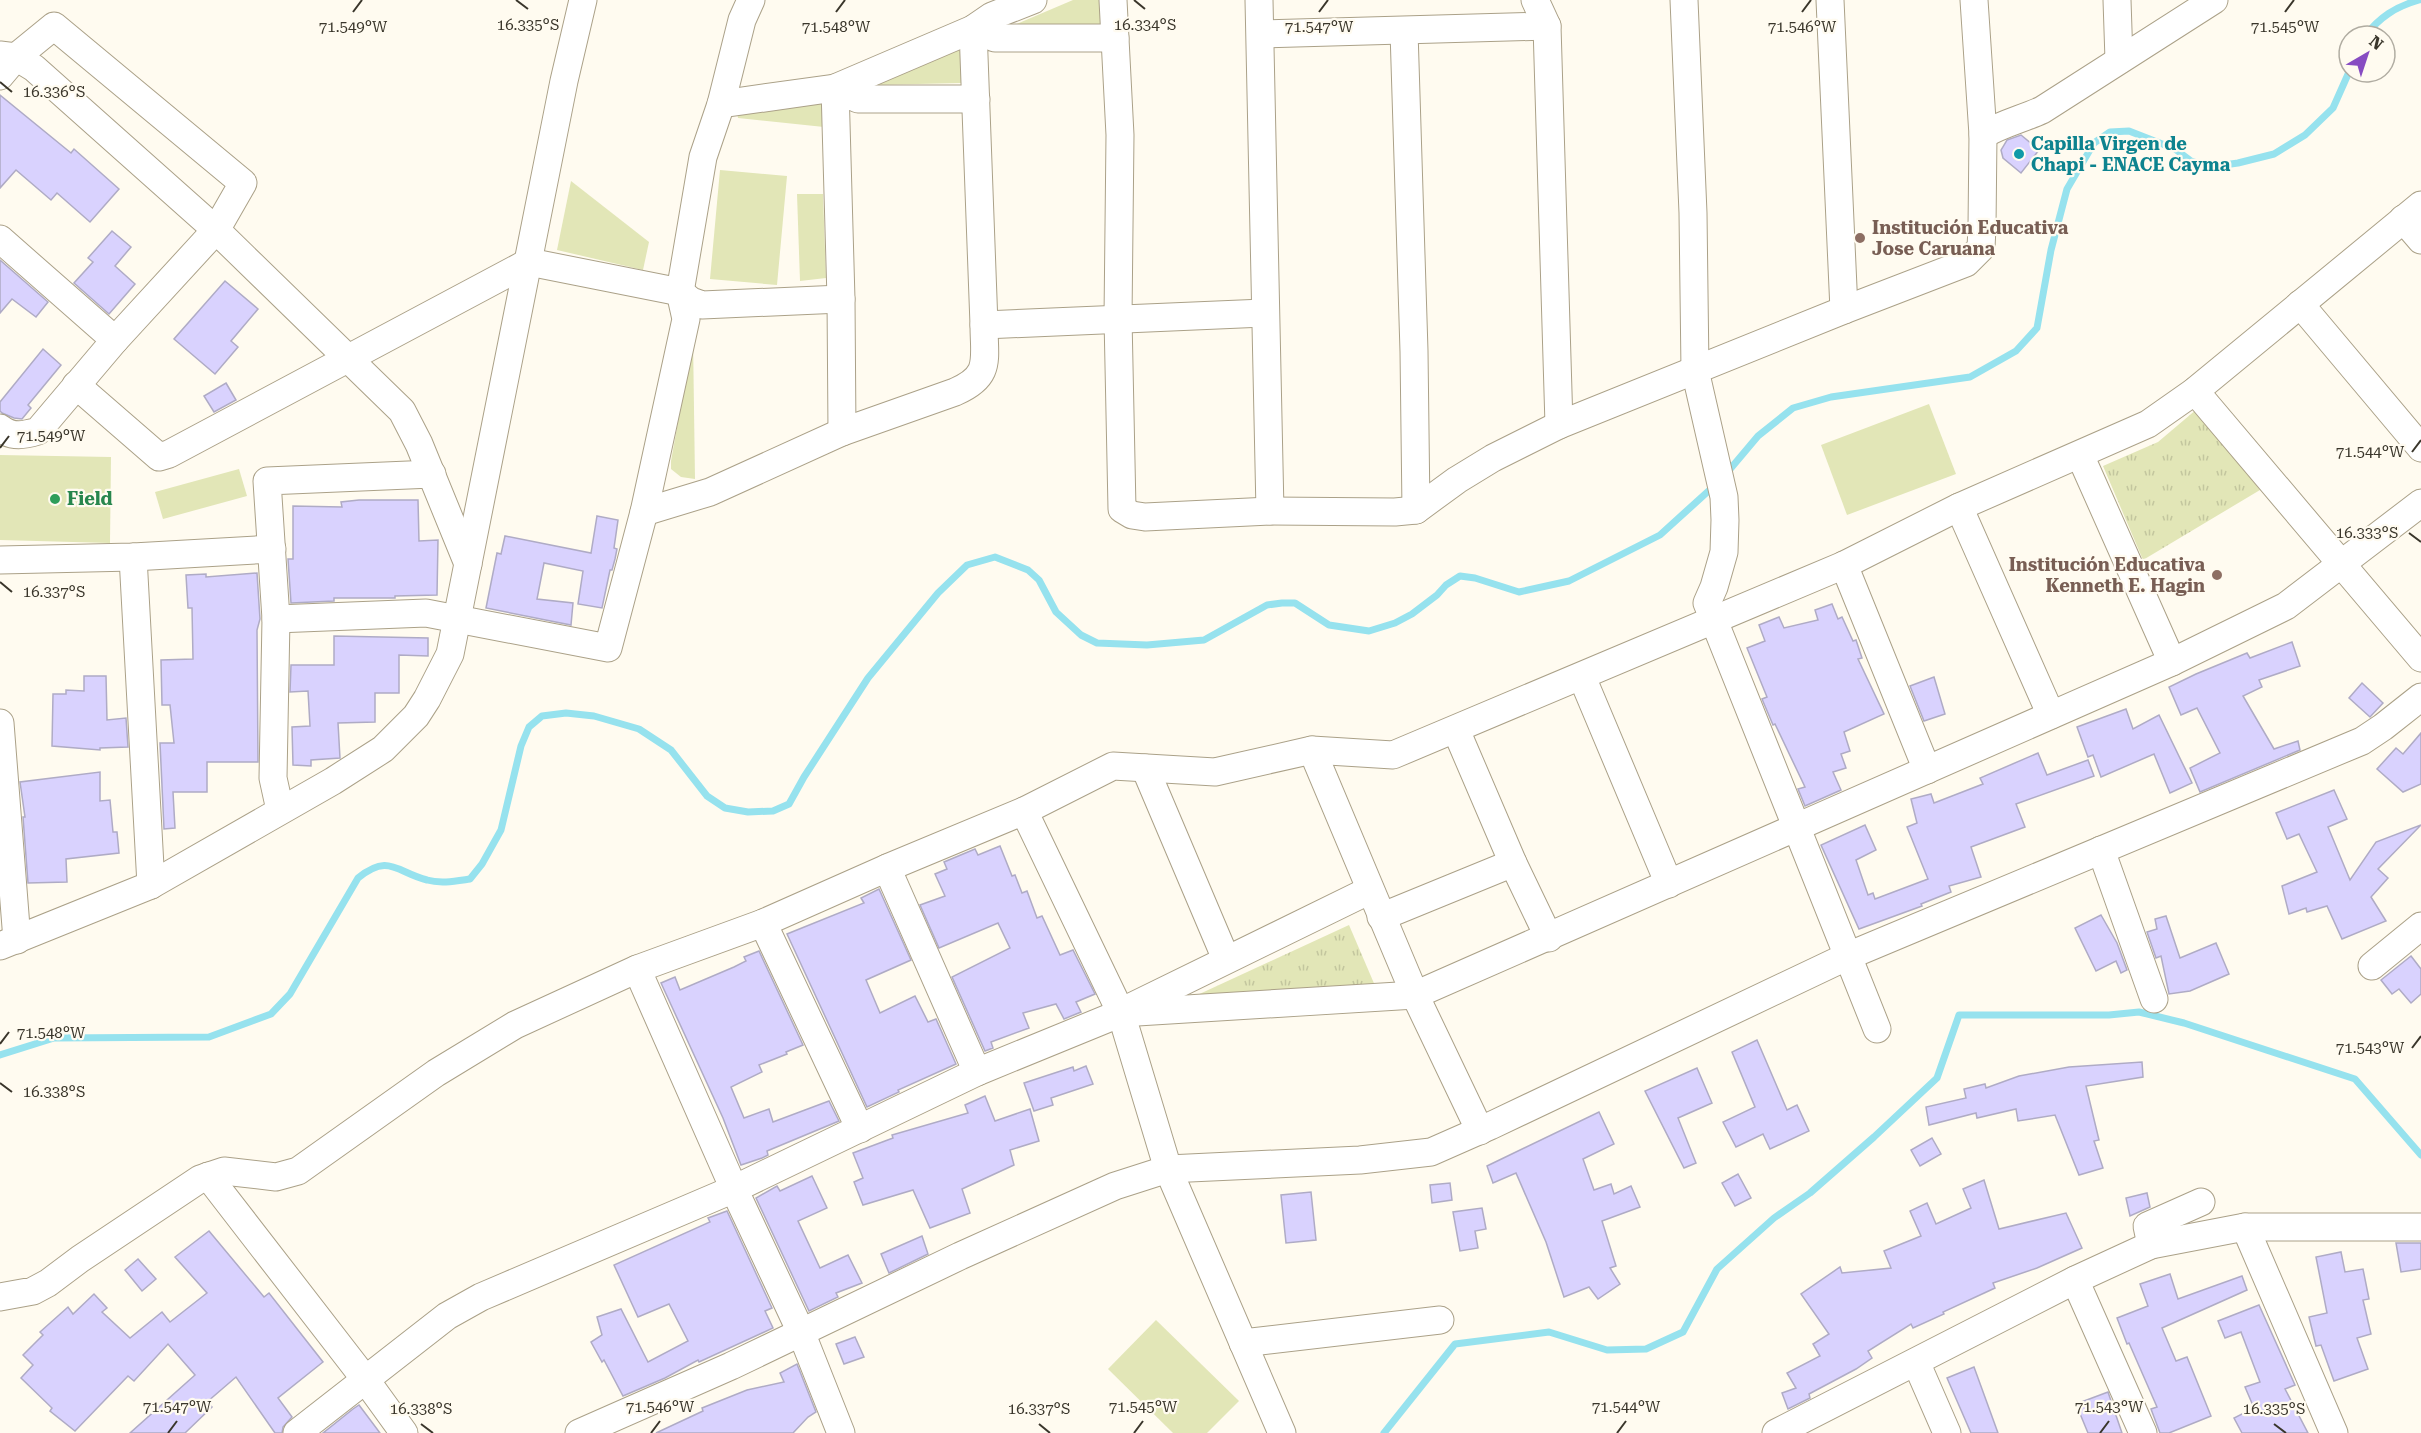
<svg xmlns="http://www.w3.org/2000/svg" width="2421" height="1433" font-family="'Roboto Serif',serif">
	<defs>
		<pattern id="park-tufts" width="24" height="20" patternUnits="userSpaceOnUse" patternTransform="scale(1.5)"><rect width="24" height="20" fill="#e2e6b7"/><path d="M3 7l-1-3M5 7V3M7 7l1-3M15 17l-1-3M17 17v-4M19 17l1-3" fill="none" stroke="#c3c69e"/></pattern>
	</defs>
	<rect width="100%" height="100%" fill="#fffbf0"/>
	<g fill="#e2e6b7">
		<path d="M1073 0H1100L1102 25 1012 26Z"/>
		<path d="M961 49V83L874 85Z"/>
		<path d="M822 101 824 127 738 118 737 113Z"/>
		<path d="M720 170 787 176 777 285 710 279Z"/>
		<path d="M571 181 649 242 643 270 557 250Z"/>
		<path d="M823 194 826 278 800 281 797 194Z"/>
		<path d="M693 338 695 479 681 477 671 469V461Z"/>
		<path d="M1929 404 1956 474 1847 515 1821 445Z"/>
		<path d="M0 455 111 457 110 543 0 540Z"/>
		<path d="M239 469 247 496 163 519 155 492Z"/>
		<path d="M1156 1320 1239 1401 1207 1433H1173L1108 1369Z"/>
	</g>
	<g fill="url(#park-tufts)">
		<path d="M2197 409 2260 490 2143 560 2103 466 2158 442Z"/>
		<path d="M1349 925 1376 988 1180 1003Z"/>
	</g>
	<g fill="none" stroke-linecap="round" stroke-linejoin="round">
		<g stroke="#96e2ee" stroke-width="7">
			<path d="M2365 36C2380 17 2395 7 2419 0"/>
			<path d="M1726 474 1758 436 1793 408 1831 397 1970 377 2016 351 2037 328 2051 250 2067 189 2094 143 2110 132 2129 131 2175 149 2191 161 2210 167 2238 163 2274 154 2305 135 2333 108 2349 72"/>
			<path d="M0 1055 54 1038 209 1037 271 1014 290 994 358 878C389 853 396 872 427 880 441 884 456 881 470 879L482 864 501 830 521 746 529 727 542 716 566 713 594 716 639 729 671 750 707 796 725 808 748 812 773 811 789 804 804 777 868 678 938 593 967 565 995 557 1028 570 1039 580 1056 612 1081 635 1097 643 1147 645 1204 640 1267 605 1282 603H1295L1329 625 1369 631 1395 623 1412 614 1437 595 1446 585 1460 576 1475 578 1519 592 1569 581 1660 535 1714 486"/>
			<path d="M1384 1433 1455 1344 1549 1332 1607 1350 1646 1349 1683 1332 1717 1269 1774 1218 1810 1193 1874 1137 1937 1078 1959 1015H2109L2139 1012 2184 1023 2355 1079 2421 1155"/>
		</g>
	</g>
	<g fill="#d9d2fe" stroke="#afabc5" stroke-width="1.5">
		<path d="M0 95 71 153 74 149 119 189 90 222 57 193 51 200 16 170 0 188Z"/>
		<path d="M2021 135 2039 150 2021 173 2003 158 2001 150 2007 140Z"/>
		<path d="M112 231 131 247 115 266 135 284 109 314 74 283 93 262 88 258Z"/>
		<path d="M0 260 48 302 36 317 12 299 0 313Z"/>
		<path d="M225 281 258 309 231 341 238 347 215 374 174 339Z"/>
		<path d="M43 349 61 365 28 405 31 408 22 419 14 418 2 413 0 411V402Z"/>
		<path d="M226 383 236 400 214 412 204 396Z"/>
		<path d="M359 500H418L419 541 438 540 437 595 395 596V598H334V601L291 603 288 559H293V506L342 507 341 502Z"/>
		<path d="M597 516 618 520 614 548 617 549 615 559 612 570H610L602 608 578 604 583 571 544 563 537 599 573 603 571 625 486 608 497 553 501 554 505 536 591 553Z"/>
		<path d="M257 573 260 619 257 630 258 762H207V792H173L175 828 164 829 160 743H174L170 705H162L161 660 193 659 192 608H188L186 575 206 574V577Z"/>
		<path d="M1832 604 1838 619 1842 617 1853 641 1856 640 1862 658 1858 659 1884 714 1844 732 1850 751 1841 754 1846 768 1833 772 1841 790 1805 806 1798 789 1805 787 1775 724 1773 725 1762 699 1767 697 1747 648 1765 641 1759 625 1779 617 1784 628 1818 620 1815 610Z"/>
		<path d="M334 636 428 638V656L399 655V693H375V722L338 723 340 758 311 760V766L293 765 292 727 310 726 308 691 290 692 291 665H334Z"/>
		<path d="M2292 642 2300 666 2259 680 2262 687 2243 696 2274 749 2298 741 2300 750 2200 792 2190 768 2220 753 2197 708 2181 715 2169 687 2196 674 2247 653 2250 658Z"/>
		<path d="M84 676H106L107 720 126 718 128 747 100 748V750L52 746 53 694H66V690L84 691Z"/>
		<path d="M1934 677 1945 714 1924 721 1910 686Z"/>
		<path d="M2362 683 2383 703 2370 717 2349 698Z"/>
		<path d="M2126 709 2133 729 2159 715 2192 783 2170 793 2154 754 2101 777 2093 755 2088 757 2077 727Z"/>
		<path d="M2421 733V784L2403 792 2377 769 2396 748 2403 754Z"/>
		<path d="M2038 753 2047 775 2088 760 2094 776 2016 804 2025 827 1971 847 1981 877 1949 886 1951 892 1921 904 1922 906 1859 929 1821 845 1865 825 1876 850 1856 860 1868 895 1873 893 1875 899 1928 879 1907 827 1917 823 1911 799 1931 794 1934 803 1983 784 1980 778Z"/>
		<path d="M100 772V801L110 800 113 832H117L119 853 66 859 67 882 28 883 23 817H25L20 782Z"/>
		<path d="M2334 790 2347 819 2328 827 2350 880 2376 842 2421 825 2378 869 2388 878 2371 897 2386 921 2342 939 2327 906 2307 912 2306 908 2289 914 2282 886 2317 872 2299 834 2287 839 2276 813Z"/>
		<path d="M1000 846 1012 876 1015 875 1022 893 1027 891 1037 918 1042 916 1060 955 1073 950 1095 994 1076 1002 1081 1012 1064 1019 1056 1004 1023 1013 1029 1028 991 1042 993 1048 985 1051 952 977 1010 948 998 923 939 948 920 905 945 896 935 874 947 869 944 862 975 849 978 855Z"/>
		<path d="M879 889 911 960 866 980 880 1013 915 996 928 1022 936 1019 956 1064 898 1090 899 1092 867 1107 787 934 864 903 861 898Z"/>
		<path d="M2101 915 2117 943 2127 970 2121 973 2116 961 2096 971 2075 928Z"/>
		<path d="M2166 916 2180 958 2216 943 2229 974 2190 991 2169 994 2161 956 2156 958 2147 932 2157 929 2155 919Z"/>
		<path d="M759 951 803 1045 786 1052 787 1054 759 1065 762 1072 731 1087 744 1118 769 1109 773 1122 829 1101 839 1121 767 1151 768 1155 762 1158 741 1165 723 1118 661 983 675 977 680 990 734 967 746 961 744 957Z"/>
		<path d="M2411 956 2421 969V994L2411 1003 2399 989 2392 994 2381 980Z"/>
		<path d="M1757 1040 1787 1110 1797 1105 1809 1131 1770 1149 1763 1134 1736 1147 1723 1122 1755 1107 1732 1052Z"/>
		<path d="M2142 1062 2143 1077 2086 1086 2099 1140 2094 1141 2103 1168 2079 1175 2055 1115 2018 1121 2016 1109 1977 1118 1976 1113 1929 1125 1926 1107 1966 1098 1964 1089 1985 1084 1986 1088 2019 1076 2069 1067Z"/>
		<path d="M1086 1066 1093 1084 1051 1098 1053 1105 1034 1111 1024 1083 1073 1067 1074 1071Z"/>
		<path d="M1697 1068 1712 1103 1678 1118 1696 1163 1684 1168 1645 1091Z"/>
		<path d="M985 1096 995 1121 1030 1109 1039 1141 1010 1150 1014 1165 962 1189 970 1213 930 1228 913 1190 863 1205 854 1182 863 1178 853 1153 893 1138 892 1135 968 1113 965 1105Z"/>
		<path d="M1599 1112 1614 1144 1583 1159 1594 1190 1611 1184 1614 1194 1631 1186 1640 1207 1602 1221 1616 1266 1610 1268 1620 1284 1598 1299 1589 1287 1564 1297 1546 1242 1516 1173 1493 1183 1487 1166Z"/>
		<path d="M1932 1138 1941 1154 1920 1166 1911 1150Z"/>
		<path d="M1738 1174 1751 1198 1735 1206 1722 1183Z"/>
		<path d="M812 1176 827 1208 798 1221 820 1268 848 1255 862 1283 836 1293 838 1297 809 1311 756 1198 777 1186 780 1191Z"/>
		<path d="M1984 1180 1999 1229 2066 1213 2082 1248 2037 1268 1993 1283 1995 1288 1943 1312 1944 1314 1913 1328 1911 1324 1868 1351 1872 1358 1856 1369 1809 1394 1810 1398 1788 1409 1782 1393 1796 1388 1787 1373 1820 1356 1813 1344 1829 1334 1801 1294 1840 1267 1842 1273 1891 1268 1884 1251 1921 1236 1910 1211 1927 1203 1936 1224 1971 1208 1963 1189Z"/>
		<path d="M1450 1183 1452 1200 1432 1203 1430 1185Z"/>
		<path d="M1311 1192 1316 1240 1286 1243 1281 1195Z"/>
		<path d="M2147 1193 2150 1207 2130 1216 2126 1198Z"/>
		<path d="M1482 1208 1486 1229 1475 1231 1478 1248 1460 1251 1453 1212Z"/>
		<path d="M727 1211 772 1308 765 1311 773 1328 699 1362 698 1360 665 1378 623 1396 604 1360 602 1362 591 1342 602 1335 597 1317 621 1309 648 1362 688 1341 669 1304 638 1317 614 1265 710 1222 708 1218Z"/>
		<path d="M209 1231 264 1297 269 1293 323 1362 278 1398 292 1417 283 1427 282 1433H275L236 1377 207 1402 212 1407 185 1433H130L195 1375 168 1344 134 1381 128 1376 75 1431 50 1411 52 1408 21 1378 33 1365 23 1355 43 1335 40 1332 68 1307 73 1314 94 1294 107 1308 102 1312 130 1338 162 1312 170 1322 207 1293 175 1257Z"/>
		<path d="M922 1236 928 1254 889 1273 881 1254Z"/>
		<path d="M2396 1243H2421V1269L2401 1272Z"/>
		<path d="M2341 1252 2345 1272 2363 1269 2369 1299 2363 1300 2371 1334 2357 1338 2368 1369 2334 1381 2321 1345 2316 1346 2309 1317 2327 1313 2316 1257Z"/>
		<path d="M138 1259 156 1279 142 1291 125 1270Z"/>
		<path d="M2170 1274 2178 1299 2242 1276 2247 1290 2162 1328 2176 1361 2187 1357 2211 1416 2169 1433H2160L2151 1409 2157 1407 2129 1343 2127 1344 2117 1318 2148 1306 2140 1284Z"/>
		<path d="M2259 1305 2295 1385 2285 1389 2308 1433H2242L2234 1418 2254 1408 2245 1387 2260 1382 2241 1332 2225 1338 2218 1321Z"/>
		<path d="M855 1337 864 1357 844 1364 836 1344Z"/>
		<path d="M797 1364 816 1412 808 1417 793 1433H656L703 1411 702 1408 747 1390 784 1382 780 1373Z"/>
		<path d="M1974 1367 1998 1433H1971L1947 1378Z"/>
		<path d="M2108 1392 2122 1433H2088L2076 1404Z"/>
		<path d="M359 1405 380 1433H323L353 1409Z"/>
	</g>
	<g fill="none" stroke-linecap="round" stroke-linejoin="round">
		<defs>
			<g id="minor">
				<path d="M1113 0 1120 135 1118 318 1122 509 1132 515 1145 517 1270 511 1395 512 1416 510 1457 480 1493 458 1559 425 1844 310 1966 263 1981 248 1982 227 1983 135 1974 0"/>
				<path d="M1259 0 1270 511"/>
				<path d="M1535 0 1547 26 1559 425"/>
				<path d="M1684 0 1693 213 1695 370 1724 497 1725 520 1724 552 1714 587 1707 603 1877 1029"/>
				<path d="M1830 0 1844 310"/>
				<path d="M2117 0 2119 60"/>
				<path d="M1404 31 1414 351 1416 510"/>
				<path d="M1261 34 1547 26"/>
				<path d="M0 55 16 57 34 68 216 230 402 411 419 444 468 564"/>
				<path d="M0 76 16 57 54 26 243 183 216 230 115 340 38 431C25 435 12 438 0 428"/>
				<path d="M721 104 835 88 973 29 992 16 1033 0"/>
				<path d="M1983 135C2001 124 2022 119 2042 110L2214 0"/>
				<path d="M2403 219 2421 240"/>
				<path d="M0 239 115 340"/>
				<path d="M2300 304 2421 448"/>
				<path d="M984 325 1264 313"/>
				<path d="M76 385 159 457 169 454 529 262 680 292 691 301 702 305 841 299"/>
				<path d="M2195 391 2421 658"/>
				<path d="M842 432 841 299 835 88 858 99H976"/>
				<path d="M2080 455 2172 662"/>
				<path d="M1959 507 2051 715"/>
				<path d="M644 512 710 492 842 432 955 392C992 376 984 360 984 325L973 29 995 38H1115"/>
				<path d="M133 557 151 885"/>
				<path d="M0 560 133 557 272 549"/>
				<path d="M1844 565 1927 770"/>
				<path d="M276 619 426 613 608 648 644 512 686 319 680 292 703 157 721 104 742 20 751 0"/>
				<path d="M1582 677 1669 884"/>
				<path d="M0 723 17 940"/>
				<path d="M1456 730 1513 863 1549 938"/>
				<path d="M1312 750 1415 995 1480 1131"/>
				<path d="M1145 768 1226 959"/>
				<path d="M280 810 273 778 276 619 267 481 432 474"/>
				<path d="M1024 811 1121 1013 1168 1169 1282 1433"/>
				<path d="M2101 850 2154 999"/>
				<path d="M887 868 977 1072"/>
				<path d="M1381 917 1513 863"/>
				<path d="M763 923 860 1129"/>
				<path d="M0 946 151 885 333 781 383 749 416 716 427 699 450 654 564 81 583 0"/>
				<path d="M2372 966 2421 926"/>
				<path d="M637 969 734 1189 801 1332 841 1433"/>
				<path d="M1131 1007 1370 890"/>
				<path d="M208 1176 365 1379 404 1433"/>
				<path d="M2245 1227 2334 1433"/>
				<path d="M2151 1245 2147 1226 2201 1202"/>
				<path d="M2075 1280 2143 1433"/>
				<path d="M0 1297 33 1291 48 1283 80 1259 200 1179 224 1171 276 1177 298 1171 436 1073 515 1025 637 969 763 923 887 868 1024 811 1113 766 1215 772 1312 750 1393 755 1844 565 1959 507 2148 424 2195 391 2421 205"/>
				<path d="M1243 1343 1440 1320"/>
				<path d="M1916 1362 1947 1433"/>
				<path d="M297 1433 447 1316 481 1297 734 1189 977 1072 1121 1013 1415 995 2172 662 2286 606 2421 503"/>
				<path d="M579 1433 731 1366 960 1256 1115 1186 1168 1169 1360 1160 1431 1152 1490 1126 1848 956 2362 741 2383 727 2421 697"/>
				<path d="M1776 1433 2075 1280 2151 1245 2245 1227H2421"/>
			</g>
		</defs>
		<use href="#minor" stroke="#aba188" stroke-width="29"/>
		<use href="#minor" stroke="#fff" stroke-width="27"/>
	</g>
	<path fill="none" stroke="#3a362b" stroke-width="2" d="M516 0 528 9M1134 0 1145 9M353 12 362 0M836 12 845 0M1319 12 1328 0M1802 12 1811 0M2285 12 2294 0M0 82 12 92M0 448 9 436M2412 452 2421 440M2409 533 2421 542M0 582 12 592M0 1044 9 1032M2412 1048 2421 1036M0 1083 12 1092M421 1424 433 1433M1039 1424 1050 1433M2274 1424 2286 1433M168 1433 177 1421M651 1433 660 1421M1134 1433 1143 1421M1617 1433 1626 1421M2100 1433 2109 1421"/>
	<circle fill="#0f9aa8" stroke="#fffbf0" stroke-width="2" cx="2019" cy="154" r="6"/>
	<g fill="#8d6e63" stroke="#fffbf0" stroke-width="2">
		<circle cx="1860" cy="238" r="6"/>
		<circle cx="2217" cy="575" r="6"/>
	</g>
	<circle fill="#2e9e5b" stroke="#fffbf0" stroke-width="2" cx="55" cy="499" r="6"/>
	<g text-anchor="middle" stroke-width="4.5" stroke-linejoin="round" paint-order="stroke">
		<g font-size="18" font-weight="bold" fill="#0d838f" stroke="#fffbf0" text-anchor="start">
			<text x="2031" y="150">Capilla Virgen de<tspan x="2031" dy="21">Chapi - ENACE Cayma</tspan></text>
		</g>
		<g font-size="18" font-weight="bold" fill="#785e54" stroke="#fffbf0" text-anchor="start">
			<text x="1872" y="234">Institución Educativa<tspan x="1872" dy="21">Jose Caruana</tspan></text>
			<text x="2205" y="571" text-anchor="end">Institución Educativa<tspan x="2205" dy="21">Kenneth E. Hagin</tspan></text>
		</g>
		<g font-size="18" font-weight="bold" fill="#27864d" stroke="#fffbf0" text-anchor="start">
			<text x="67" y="505">Field</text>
		</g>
	</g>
	<g font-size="15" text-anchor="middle" fill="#3a362b" stroke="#fffbf0" stroke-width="4.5" stroke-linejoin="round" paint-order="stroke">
		<text x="1145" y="30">16.334°S</text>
		<text x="528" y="30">16.335°S</text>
		<text x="353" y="32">71.549°W</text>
		<text x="836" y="32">71.548°W</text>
		<text x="1319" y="32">71.547°W</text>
		<text x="1802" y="32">71.546°W</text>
		<text x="2285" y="32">71.545°W</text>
		<text x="54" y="97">16.336°S</text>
		<text x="51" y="441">71.549°W</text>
		<text x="2370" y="457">71.544°W</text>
		<text x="2367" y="538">16.333°S</text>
		<text x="54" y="597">16.337°S</text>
		<text x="51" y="1038">71.548°W</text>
		<text x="2370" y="1053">71.543°W</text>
		<text x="54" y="1097">16.338°S</text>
		<text x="177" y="1412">71.547°W</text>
		<text x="660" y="1412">71.546°W</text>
		<text x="1143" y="1412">71.545°W</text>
		<text x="1626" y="1412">71.544°W</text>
		<text x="2109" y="1412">71.543°W</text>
		<text x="421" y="1414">16.338°S</text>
		<text x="1039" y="1414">16.337°S</text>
		<text x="2274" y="1414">16.335°S</text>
	</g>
	<g transform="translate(2367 54) rotate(39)"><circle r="28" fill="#fffbf0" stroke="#b0aca1" stroke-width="1.5"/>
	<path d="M0-4.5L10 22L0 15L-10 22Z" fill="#874cc2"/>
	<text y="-9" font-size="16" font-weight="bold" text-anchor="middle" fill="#3a362b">N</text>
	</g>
</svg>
